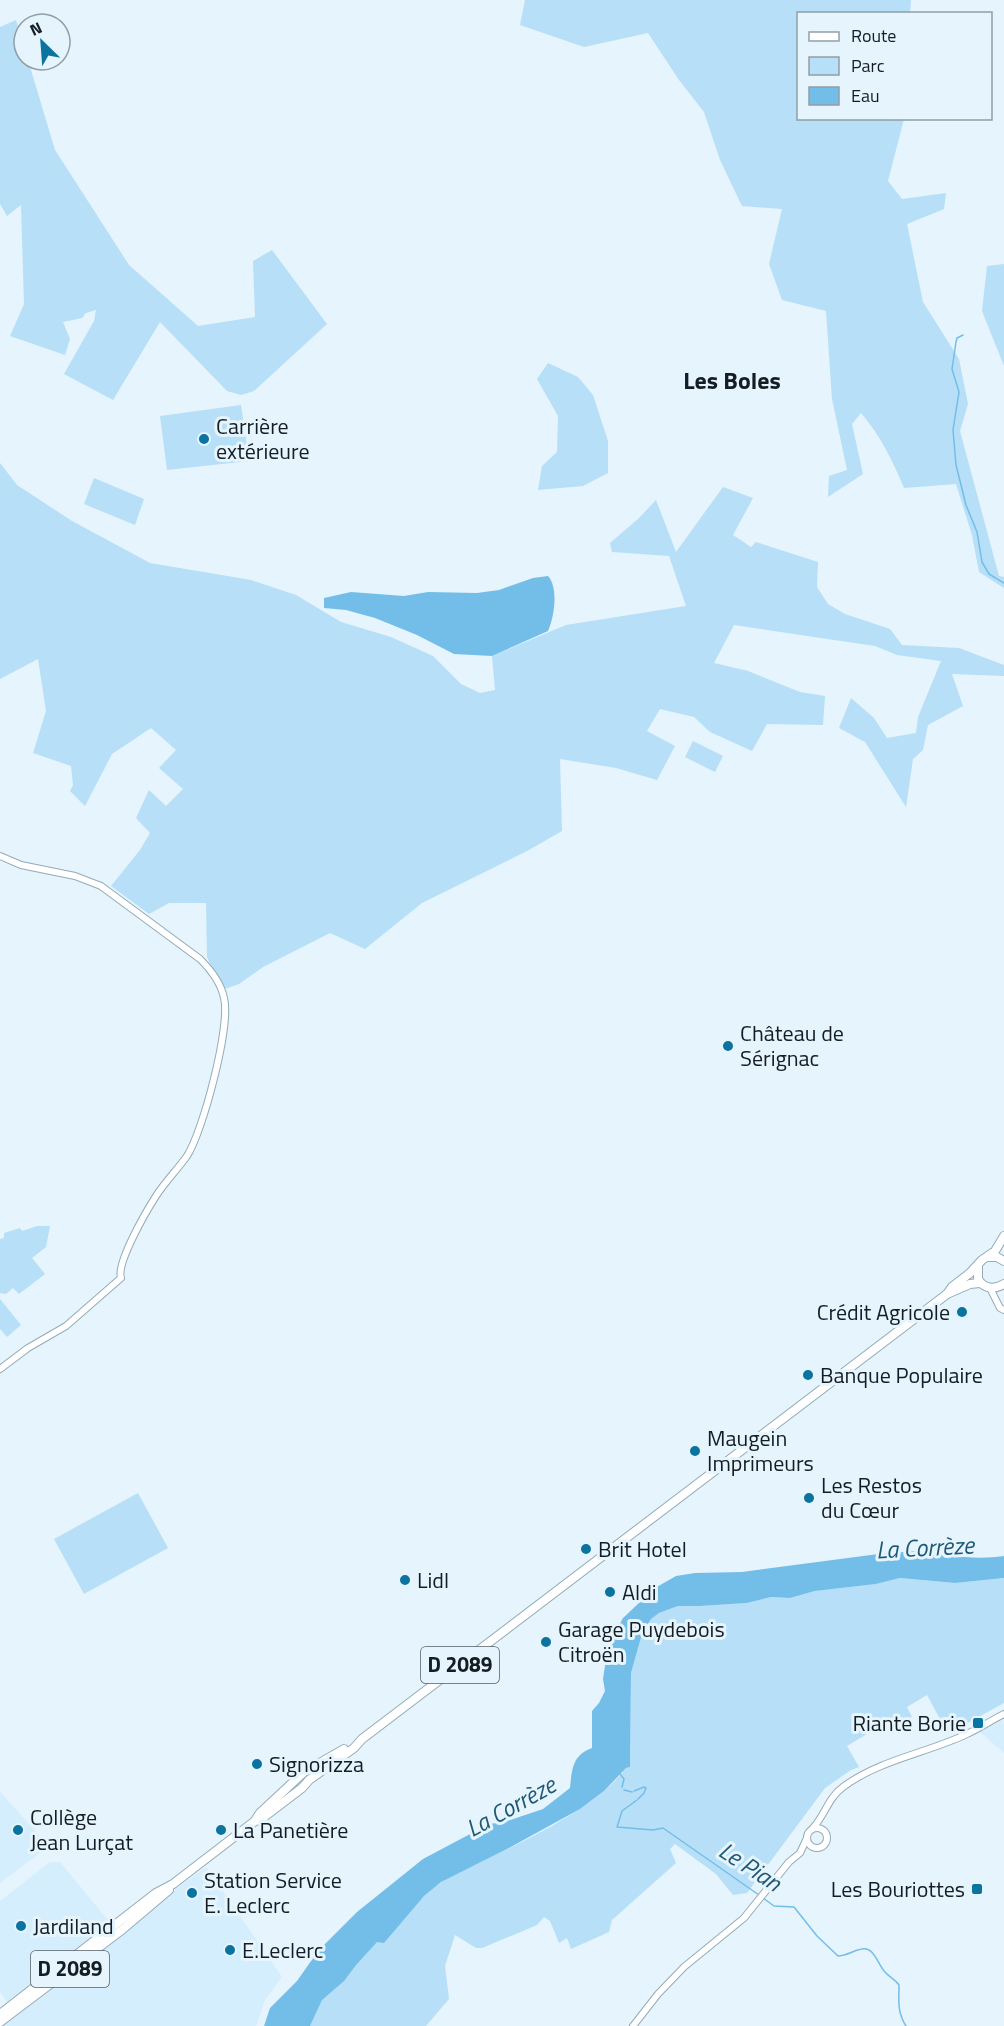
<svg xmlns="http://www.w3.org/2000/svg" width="1004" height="2026" font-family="'Titillium Web',sans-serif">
	<rect width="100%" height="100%" fill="#e5f4fd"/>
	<g fill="#d4eefe">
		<path d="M1004 1720V1753L980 1732Z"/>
		<path d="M0 1792 49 1846 0 1883Z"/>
		<path d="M50 1862H60L107 1919 118 1937 147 1910 206 1867 282 1977 265 2000 256 2026H0L15 2012 0 1992V1901Z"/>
	</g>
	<g fill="#b7dff7">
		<path d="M525 0H911L910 13 798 14V118L904 119 888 181 902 199 946 193 944 209 907 224 923 302 959 359 968 404 960 431 999 576 1004 577V588L979 572 972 535 956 484 904 488C893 461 880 435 861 413L852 424 863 474 828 497 829 476 847 470 832 399 826 311 782 300 769 264 782 209 742 206 720 160 704 112 679 80 648 33 584 47 520 25Z"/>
		<path d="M16 20 24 48V60H28L55 150 129 265 198 326 255 317 253 261 272 250 327 324 254 391 241 395 227 391 160 322 113 400 64 374 94 321 96 310 86 313 82 318 63 322 70 339 65 355 10 336 24 304 21 205 7 216 0 204V27Z"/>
		<path d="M1004 264V366L982 311 987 266Z"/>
		<path d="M548 363 578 377 593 395 608 441V473L583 486 538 490 542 466 557 452 558 416 537 379Z"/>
		<path d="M241 405 249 461 167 470 160 416Z"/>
		<path d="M0 463 17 485 72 521 150 563 251 580 296 595 341 622 391 637 433 656 461 684 480 693 495 690 492 656 566 625 686 606 669 556 612 552 610 543 638 519 656 500 676 552 723 487 753 498 733 535 751 547 756 542 818 562 817 587 828 604 845 614 890 629 902 645 959 648 1004 665V676L952 674 963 706 928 725 923 750 913 759 906 807 865 742 839 728 851 698 874 718 887 738 916 733 918 717 941 661 897 655 875 646 734 625 714 663 748 671 800 692 825 696 823 725 767 724 752 751 710 732 694 717 660 709 647 731 675 746 657 780 616 768 560 759 562 831 529 850 422 903 365 949 330 933 263 967 239 984 222 990 207 957 206 903H169L149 914 111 886 140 850 150 833 136 818 149 790 166 806 183 789 159 768 176 750 151 728 112 754 85 806 70 791 73 785 71 766 33 753 46 711 38 659 0 679Z"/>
		<path d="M94 478 144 499 135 525 84 504Z"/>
		<path d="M693 741 723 756 715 772 685 757Z"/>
		<path d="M37 1226H50L46 1247 32 1258 45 1274 19 1294 13 1288 6 1294 0 1293V1239L4 1238V1233L20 1228 22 1231Z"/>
		<path d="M0 1299 21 1325 7 1337 0 1329Z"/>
		<path d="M138 1493 168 1548 84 1594 54 1539Z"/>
		<path d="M900 1578 955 1583 1004 1578V1703L964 1725 947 1732 927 1695 907 1707 912 1717 867 1734 847 1746 859 1767 851 1770 825 1788 747 1893 733 1895 716 1874 675 1844 670 1849 676 1863 612 1920 609 1932 571 1949 567 1938 559 1943 550 1921 544 1917 537 1925 482 1948H476L455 1935 445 1966 449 1999 426 2026H310L322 1999 377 1941 384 1943C401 1922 418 1898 440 1883 452 1874 468 1869 481 1862 526 1840 596 1808 626 1768L630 1767 631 1673 642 1634 651 1619 659 1613 678 1606H700L747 1603 771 1597 790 1598 815 1591 876 1584Z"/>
	</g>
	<g fill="#73bee9">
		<path d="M548 576C559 588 554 618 548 631L492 656 454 654 417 635 375 618 346 610 324 608V598L351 592 404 596 428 592 477 593 499 590 533 578Z"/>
		<path d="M921 1551C949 1556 976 1560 1004 1556V1578L955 1583 900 1578 876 1584 815 1591 790 1598 771 1597 747 1603 700 1606H678L659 1613 651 1619 642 1634 631 1673 630 1767 626 1768 604 1791 580 1809 507 1849 441 1882 424 1896 384 1943 377 1942 356 1965 344 1981 322 2000 310 2026H264L270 2008 297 1981 318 1951 357 1912 423 1859 489 1824 504 1822 543 1809 570 1788C572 1770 572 1755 592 1748V1711L599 1703 605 1691 603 1679 608 1646 623 1618 655 1588 676 1576 695 1573 742 1572 886 1553Z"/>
	</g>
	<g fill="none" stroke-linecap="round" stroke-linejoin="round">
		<g stroke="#73bee9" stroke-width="1.5">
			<path d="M963 335 957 338 956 342 952 369 959 392 953 430 956 465 966 505 977 532 982 562 989 574 1004 583"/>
			<path d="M620 1774 624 1779 622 1787"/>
			<path d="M624 1790 632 1792"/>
			<path d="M634 1791 644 1787 646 1788 644 1793 638 1799"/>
			<path d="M637 1800 622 1811 617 1827 653 1830 663 1828 759 1895"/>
			<path d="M763 1898 774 1906 794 1907 817 1936 838 1956C847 1956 854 1950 862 1949 874 1946 878 1965 885 1972 889 1977 895 1979 899 1985 899 2001 897 2012 906 2026"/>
		</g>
		<defs>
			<g id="minor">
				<path d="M0 856 21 865 75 876 101 886 200 959C211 970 221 983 224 998 231 1026 203 1131 187 1156 177 1170 165 1182 156 1196 147 1210 116 1263 121 1278L66 1326 28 1348 0 1369"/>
				<path d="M990 1288 1000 1308 1004 1310"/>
				<circle cx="817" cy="1838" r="10"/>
				<path d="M813 1828C825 1815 828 1798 843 1787 879 1760 927 1753 967 1734 980 1728 992 1720 1004 1714"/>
				<path d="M633 2026 658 1994 684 1967 744 1918 789 1862 800 1853 807 1838"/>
			</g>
			<g id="major">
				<path d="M989 1257H997L1004 1261"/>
				<path d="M978 1266V1279C984 1289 994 1290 1004 1284"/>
				<path d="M947 1294 970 1284 980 1283"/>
				<path d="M256 1819 260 1813 304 1772 344 1749"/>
				<path d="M0 2014 156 1893 173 1884 255 1821 260 1820 302 1788 309 1780 354 1748 362 1739 947 1294 952 1287 970 1273 982 1260 995 1251 1004 1236"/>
				<path d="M0 2022 123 1929 169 1890"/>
			</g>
		</defs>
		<use href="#minor" stroke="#93abb9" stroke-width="8"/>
		<use href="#major" stroke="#93abb9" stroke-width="10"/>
		<use href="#minor" stroke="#fff" stroke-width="6"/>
		<use href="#major" stroke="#fff" stroke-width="8"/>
	</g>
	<g fill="#0b739f" stroke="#e5f4fd" stroke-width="2">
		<circle cx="204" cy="439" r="6"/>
		<circle cx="728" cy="1046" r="6"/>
		<circle cx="962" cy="1312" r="6"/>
		<circle cx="808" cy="1375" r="6"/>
		<circle cx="695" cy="1451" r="6"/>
		<circle cx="809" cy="1498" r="6"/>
		<circle cx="586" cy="1549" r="6"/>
		<circle cx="405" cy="1580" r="6"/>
		<circle cx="610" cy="1592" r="6"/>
		<circle cx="546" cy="1642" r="6"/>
		<rect x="972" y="1717" width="12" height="12" rx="3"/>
		<circle cx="257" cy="1764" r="6"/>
		<circle cx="18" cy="1830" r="6"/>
		<circle cx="221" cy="1830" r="6"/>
		<rect x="971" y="1883" width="12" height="12" rx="3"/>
		<circle cx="192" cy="1893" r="6"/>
		<circle cx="21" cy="1926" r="6"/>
		<circle cx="230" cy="1950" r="6"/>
	</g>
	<g text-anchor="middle" stroke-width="6" stroke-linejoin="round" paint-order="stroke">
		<g fill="#e5f4fd" stroke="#535e64" stroke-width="1.5">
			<rect x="421" y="1647" width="78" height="36" rx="4.5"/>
			<rect x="31" y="1951" width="78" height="36" rx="4.5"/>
		</g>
		<g font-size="21" font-weight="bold" fill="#141d23">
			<text x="460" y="1672">D 2089</text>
			<text x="70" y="1976">D 2089</text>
		</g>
		<g font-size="22" fill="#141d23" stroke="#e5f4fd" text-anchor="start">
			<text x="216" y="434">Carrière<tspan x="216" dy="25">extérieure</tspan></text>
			<text x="740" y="1041">Château de<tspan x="740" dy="25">Sérignac</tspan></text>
			<text x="950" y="1320" text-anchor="end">Crédit Agricole</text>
			<text x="820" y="1383">Banque Populaire</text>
			<text x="707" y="1446">Maugein<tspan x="707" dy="25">Imprimeurs</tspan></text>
			<text x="821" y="1493">Les Restos<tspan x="821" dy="25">du Cœur</tspan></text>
			<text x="598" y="1557">Brit Hotel</text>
			<text x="417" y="1588">Lidl</text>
			<text x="622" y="1600">Aldi</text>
			<text x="558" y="1637">Garage Puydebois<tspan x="558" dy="25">Citroën</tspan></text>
			<text x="966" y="1731" text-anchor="end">Riante Borie</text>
			<text x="269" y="1772">Signorizza</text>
			<text x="30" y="1825">Collège<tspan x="30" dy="25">Jean Lurçat</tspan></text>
			<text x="233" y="1838">La Panetière</text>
			<text x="204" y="1888">Station Service<tspan x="204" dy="25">E. Leclerc</tspan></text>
			<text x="965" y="1897" text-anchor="end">Les Bouriottes</text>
			<text x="33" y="1934">Jardiland</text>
			<text x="242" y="1958">E.Leclerc</text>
		</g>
		<g font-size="24" font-weight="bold" fill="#141d23" stroke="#e5f4fd">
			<text x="732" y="389">Les Boles</text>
		</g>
		<g font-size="24" font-style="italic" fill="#1e5875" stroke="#e5f4fd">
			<text transform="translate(925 1548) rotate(-3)" y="8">La Corrèze</text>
			<text transform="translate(511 1807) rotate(-29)" y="8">La Corrèze</text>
			<text transform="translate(750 1867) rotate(33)" y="8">Le Pian</text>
		</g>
	</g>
	<rect x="797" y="12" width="195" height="108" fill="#e5f4fd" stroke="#919ea6" stroke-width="1.5"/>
	<rect x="809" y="32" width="30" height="9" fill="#ffffff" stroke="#919ea6" stroke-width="1.5"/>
	<text x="851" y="42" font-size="18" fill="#141d23">Route</text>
	<rect x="809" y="57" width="30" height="18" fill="#b7dff7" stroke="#919ea6" stroke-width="1.5"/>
	<text x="851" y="72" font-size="18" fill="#141d23">Parc</text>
	<rect x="809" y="87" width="30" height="18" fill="#73bee9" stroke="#919ea6" stroke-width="1.5"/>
	<text x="851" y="102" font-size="18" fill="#141d23">Eau</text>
	<g transform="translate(42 42) rotate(335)"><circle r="28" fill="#e5f4fd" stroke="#919ea6" stroke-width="1.5"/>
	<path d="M0-4.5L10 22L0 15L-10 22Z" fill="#0b739f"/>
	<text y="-9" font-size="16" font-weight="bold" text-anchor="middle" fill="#141d23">N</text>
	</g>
</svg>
